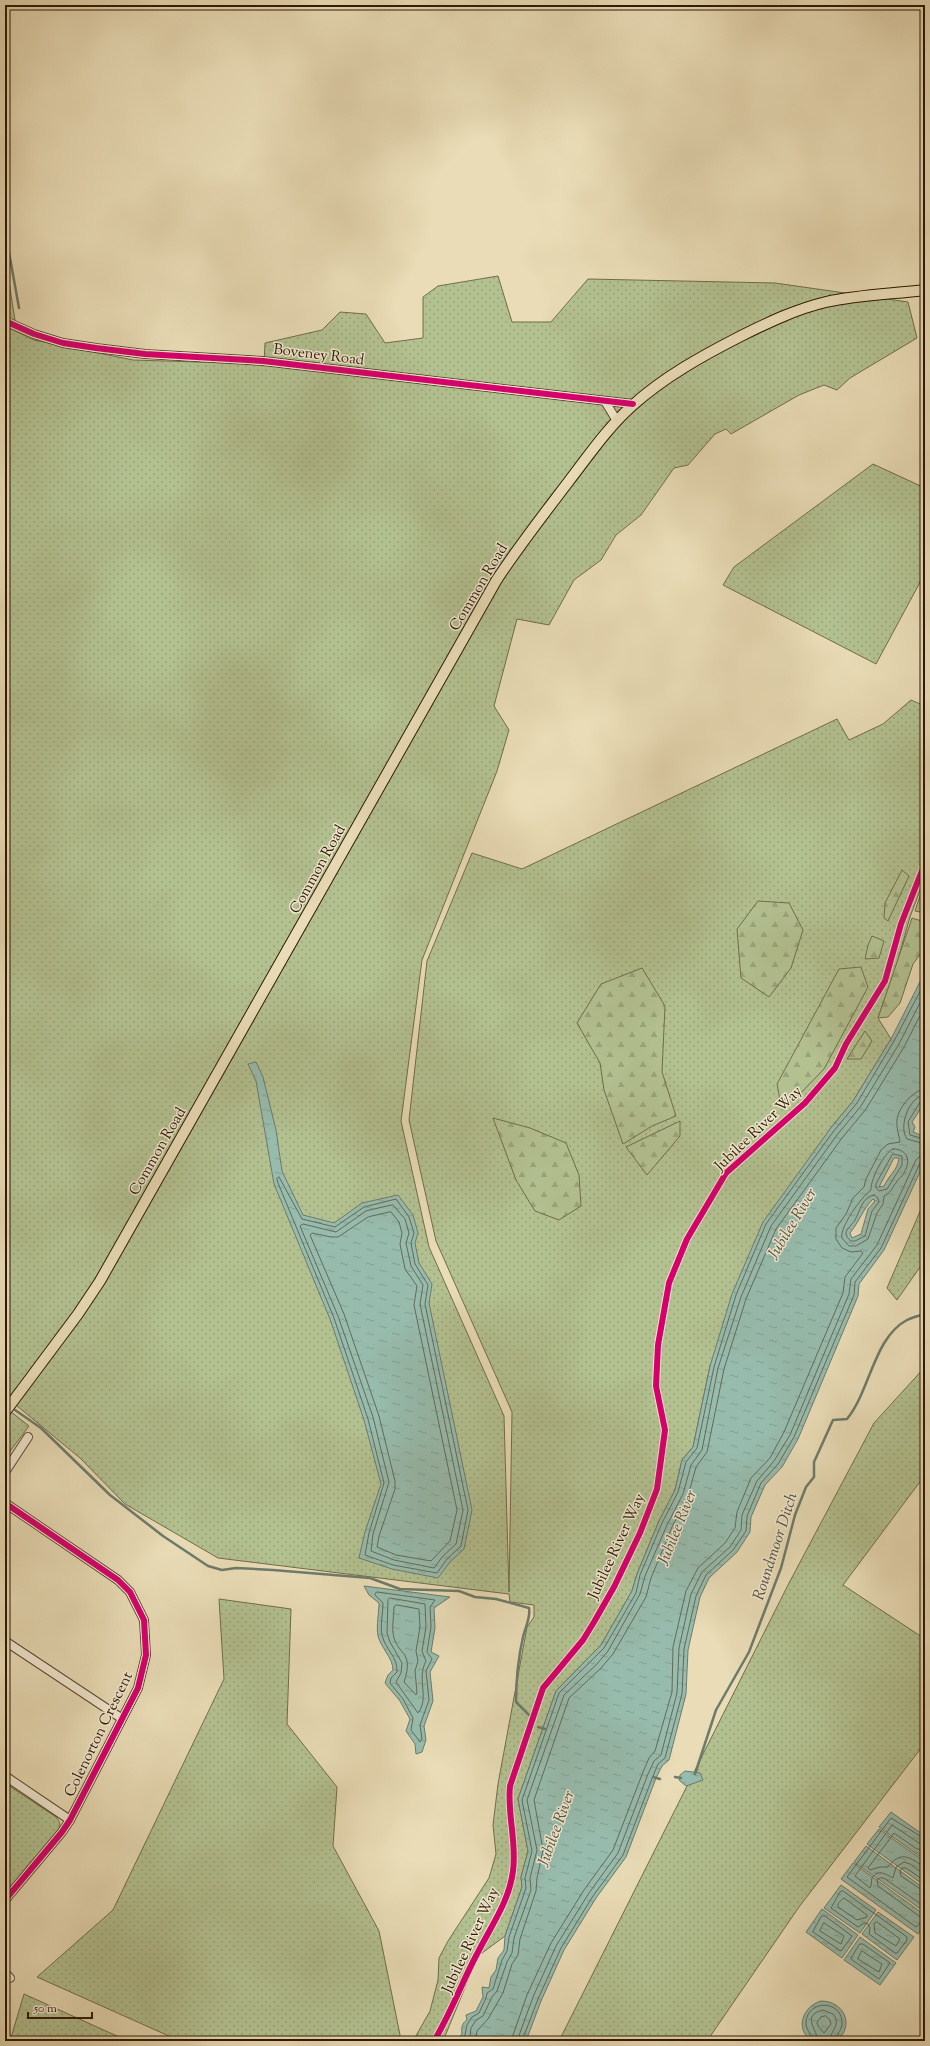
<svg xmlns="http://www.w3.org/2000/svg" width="930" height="2046" font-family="'Sorts Mill Goudy',serif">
	<defs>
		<pattern id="green-dots" width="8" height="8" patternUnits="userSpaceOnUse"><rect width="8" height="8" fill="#b3c191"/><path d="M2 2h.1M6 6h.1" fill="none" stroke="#9aa57b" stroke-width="1.8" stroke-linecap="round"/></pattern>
		<pattern id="forest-firs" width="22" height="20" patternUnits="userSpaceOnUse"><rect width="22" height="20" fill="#b3c191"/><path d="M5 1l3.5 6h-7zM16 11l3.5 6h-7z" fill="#9aa57b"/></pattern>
		<pattern id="water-ripples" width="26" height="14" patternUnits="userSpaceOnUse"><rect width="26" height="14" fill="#97bcae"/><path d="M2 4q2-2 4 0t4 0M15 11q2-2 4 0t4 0" fill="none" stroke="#82a194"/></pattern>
	</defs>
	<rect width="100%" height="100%" fill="#e9dcb6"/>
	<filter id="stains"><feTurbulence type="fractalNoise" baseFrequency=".005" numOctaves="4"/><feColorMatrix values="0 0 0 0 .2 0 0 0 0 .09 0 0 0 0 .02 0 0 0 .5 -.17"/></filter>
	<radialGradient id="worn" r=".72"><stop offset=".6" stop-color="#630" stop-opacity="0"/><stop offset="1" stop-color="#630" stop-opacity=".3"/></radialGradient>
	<g fill="url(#green-dots)" stroke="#706d4a">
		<path d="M5 276H8L15 320 11 329 34 340 133 360 264 364 265 343 322 330 340 312 366 314 385 343 423 338V297L438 286 498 276 512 322H551L588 279 775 283 908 302 917 338 850 378 837 390 824 385 799 395 731 434 726 429 715 434 688 465 674 468 641 515 616 535 601 560 574 580 549 625 517 619 494 706 509 730 497 771 422 960 401 1121 429 1247 504 1416 509 1592 512 1412 436 1241 409 1120 427 961 472 853 522 869 837 719 849 740 883 724 911 700 925 706V877L910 917 896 967 878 1018 891 1039 853 1101 830 1129 816 1150 710 1366 693 1447 682 1460 675 1490 659 1521 637 1574 632 1591 601 1645 556 1691 518 1799 528 1851 521 1877 522 1887 505 1936 478 1956 443 2041H413L430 2011 438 1980 439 1958 448 1941 489 1878 496 1854 493 1825 498 1784 527 1627 534 1617V1605L510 1602 509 1594 218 1558 125 1504 80 1458 5 1396Z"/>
		<path d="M873 464 925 488V573L876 664 723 585 734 567Z"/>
		<path d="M925 1200V1260L897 1300 887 1288Z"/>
		<path d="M925 1367V1475L843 1585 925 1639V1743L799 1907 707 2041H559L789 1583 874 1423Z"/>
		<path d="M10 1411 29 1426 5 1458V1420Z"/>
		<path d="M219 1599 291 1609 287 1724 337 1787 333 1846 379 1931 400 2035 397 2041H180L37 1977 113 1910 224 1679Z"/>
		<path d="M5 1783 56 1817C60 1822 61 1825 59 1831L5 1896Z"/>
		<path d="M24 1994 128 2041H10Z"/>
	</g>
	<g fill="url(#forest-firs)" stroke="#706d4a">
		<path d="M902 870 909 876 888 921 884 918 885 903Z"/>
		<path d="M925 881V913L915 911Z"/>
		<path d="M758 901 789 903 803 930 791 968 769 997 741 978 737 929Z"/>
		<path d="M912 918 925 922V943L922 952 913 964 900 1003 888 1017 878 1018Z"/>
		<path d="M872 936 884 941 879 958 865 959 868 945Z"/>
		<path d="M861 967 868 987 824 1069 796 1098 780 1100 777 1084 839 969Z"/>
		<path d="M642 968 665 1006 662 1072 676 1116 652 1126 623 1144 604 1090 600 1063 577 1023 601 984Z"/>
		<path d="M865 1031 872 1041 861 1059H847Z"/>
		<path d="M493 1118 530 1128 566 1143 579 1175 581 1206 559 1220 535 1211 516 1180Z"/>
		<path d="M680 1121V1136L647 1175 626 1147Z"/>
	</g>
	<g fill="url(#water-ripples)" stroke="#6d7b6a" fill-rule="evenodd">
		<path d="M925 972V1102L912 1122 915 1127 913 1132 923 1136 925 1134V1161L884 1250 859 1284 858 1296 798 1439 782 1467 765 1485 751 1517 750 1532 737 1552 709 1578 700 1597 688 1650 686 1694 669 1760 662 1766 656 1778 626 1857 596 1898 564 1950 541 2001 526 2041H456L462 2034C461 2028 462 2023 467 2020L466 2015 476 2011 483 1997 482 1987 489 1988 491 1977 496 1970 498 1958 504 1950 505 1936 522 1887 521 1877 528 1851 518 1799 556 1691 601 1645 632 1591 637 1574 659 1521 675 1490 682 1460 693 1447 710 1366 732 1294 763 1222 830 1129 853 1101 891 1039ZM894 1158H899C898 1170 888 1176 884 1186L879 1187ZM873 1199 875 1201 868 1209 861 1234 852 1238 850 1233C859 1222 863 1209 873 1199Z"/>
		<path d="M256 1062 263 1077 276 1130 282 1171 303 1215 334 1223 362 1203 398 1195 413 1215 418 1233 415 1243 419 1263 432 1284 429 1303 472 1510 464 1549 450 1562 438 1578 392 1569 359 1558 365 1532 381 1484 364 1420 330 1319 274 1184 256 1081 248 1064Z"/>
		<path d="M364 1586 450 1597 434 1608 435 1628 431 1652 439 1656 430 1672 433 1701 424 1726 426 1740 422 1752 416 1754 415 1744 406 1731 410 1719 400 1701 385 1683 388 1675 393 1670C393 1658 381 1648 378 1636 376 1626 379 1613 379 1603L369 1595Z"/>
		<path d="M685 1771 700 1773 703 1780 686 1786 679 1780 680 1775Z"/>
		<path d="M891 1812 925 1836V1860L879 1827Z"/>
		<path d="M879 1829 925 1862V1886L867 1844Z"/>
		<path d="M866 1846 925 1889V1912L854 1862Z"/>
		<path d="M853 1863 925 1915V1923L918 1934 841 1879Z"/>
		<path d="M841 1885 876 1910 860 1933 824 1908Z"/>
		<path d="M822 1909 858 1935 842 1958 806 1932Z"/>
		<path d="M878 1912 914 1937 897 1960 862 1934Z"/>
		<path d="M860 1937 896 1963 880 1985 844 1960Z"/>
		<path d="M821 2001C844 2001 855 2025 837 2041H812C794 2029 803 2006 821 2001Z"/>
	</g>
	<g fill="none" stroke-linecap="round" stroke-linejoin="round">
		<g stroke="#626a58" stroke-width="1">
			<path d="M925 1095C909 1096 898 1127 907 1139L925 1144"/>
			<path d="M925 1100 920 1102 908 1122 910 1135 925 1139"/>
			<path d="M893 1149C910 1149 911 1164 902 1176 900 1178 897 1180 896 1183 891 1189 891 1193 884 1196L883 1204 877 1213 868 1239 856 1246H849L842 1238C839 1228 862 1196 871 1190 870 1181 884 1152 893 1149Z"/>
			<path d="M893 1154 902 1156V1165L887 1189 879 1191 876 1188V1184Z"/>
			<path d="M279 1177 302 1219 335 1227 364 1207 396 1199 409 1217 414 1233 411 1243 415 1264 428 1285 425 1304 468 1510 461 1546 447 1559 437 1573 393 1565 365 1555 369 1533 384 1483 368 1419 334 1318 278 1183 277 1179Z"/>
			<path d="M874 1195 878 1198 879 1202 872 1211 865 1236 855 1241H851C848 1239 846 1236 846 1233 846 1229 853 1224 855 1220 860 1211 862 1197 874 1195Z"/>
			<path d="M393 1205 405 1219 409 1233 406 1243 411 1266 423 1285 420 1304 463 1510 456 1544 443 1556 434 1568 394 1560 371 1551 373 1534 389 1482 373 1417 338 1316 300 1226 303 1224 336 1232 366 1211Z"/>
			<path d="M391 1212 399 1222 402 1233 400 1244 405 1269 417 1286 414 1305 457 1510 450 1541 431 1561 396 1555 377 1547 379 1536 395 1489V1481L379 1416 344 1314 310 1235 312 1233 331 1237H338L368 1217Z"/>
			<path d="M377 1592 435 1600 430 1607 431 1627 427 1652 432 1659 426 1671 429 1700 420 1725 422 1739 420 1742 411 1730 413 1718 403 1699 390 1683 391 1678 397 1672C398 1657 385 1649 382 1635 380 1625 383 1613 383 1603L375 1595Z"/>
			<path d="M390 1598 425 1604 426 1627 422 1651 426 1661C416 1680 430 1697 418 1713L396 1682 401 1673 402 1663 390 1642 387 1633 388 1600Z"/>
			<path d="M397 1605 419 1609 420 1627 416 1651 418 1661 415 1671 417 1693 416 1695 404 1682C415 1649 396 1656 393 1633 392 1625 394 1615 394 1607Z"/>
			<path d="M925 1839 891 1818 847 1877 916 1927 923 1921V1919L878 1886 877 1880 880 1878H884L925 1907"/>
			<path d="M925 1844 919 1843 892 1825 855 1876 870 1888C872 1885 871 1881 872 1878 878 1868 887 1875 893 1878L896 1867 904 1862 910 1864 925 1875"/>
			<path d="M925 1850 917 1849 894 1833 868 1868 870 1870 880 1867H888C901 1850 910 1857 925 1868"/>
			<path d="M925 1881 906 1868H902L900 1871 901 1876 925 1892"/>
			<path d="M843 1891 907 1937V1940L897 1953H895L869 1934 870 1928 868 1924 864 1923 858 1927 831 1908 840 1892Z"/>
			<path d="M844 1898 867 1915V1917L857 1920 838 1907V1904Z"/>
			<path d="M822 1916H825L852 1936 841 1951 813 1932Z"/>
			<path d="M877 1922 900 1939 896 1946 875 1933 874 1924Z"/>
			<path d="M824 1923 844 1936 841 1944 820 1931Z"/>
			<path d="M860 1944H863L890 1963 879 1979 851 1959Z"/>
			<path d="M862 1951 882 1964 879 1972 858 1959Z"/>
			<path d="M826 2016 830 2020 831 2024 824 2033 818 2026 817 2022 821 2017Z"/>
			<path d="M460 2041 465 2035 467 2025 472 2017 479 2013 486 1998 487 1993 493 1989 502 1960 507 1951 509 1937 526 1888 525 1878 532 1851 522 1800 559 1693 604 1648 636 1593 640 1575 662 1523 678 1492 686 1462 697 1448 714 1367 736 1295 766 1224 833 1132 857 1103 894 1041 925 982"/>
			<path d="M467 2041 470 2037 471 2028 476 2020 483 2016 492 1997 497 1991 507 1962 512 1953 514 1938 531 1890 530 1878 537 1850 527 1800 564 1695 597 1664 608 1651 640 1594 645 1576 667 1525 683 1494 691 1465 702 1450 718 1368 741 1297 771 1226 837 1135 861 1106 899 1044 925 993"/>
			<path d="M475 2041 477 2031 488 2019 503 1993 512 1964 518 1955 520 1939 536 1891 537 1878 543 1850 534 1800 569 1698 601 1668 613 1654 646 1597 651 1578 672 1527 688 1496 696 1467 707 1452 724 1369 746 1299 776 1229 842 1138 866 1109 904 1047 925 1006"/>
			<path d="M511 2041 527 1995 551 1943 584 1890 613 1850 643 1772 649 1758 655 1751 672 1692 673 1647 686 1591 698 1568 725 1543 735 1528 737 1512 751 1478 770 1458 784 1432 843 1293 845 1277 863 1253 861 1251 851 1252 842 1248 836 1239V1228L846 1214 853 1198 864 1187 866 1179 881 1150 888 1144 900 1142C899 1135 896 1127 897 1120 898 1108 913 1090 925 1089"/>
			<path d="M517 2041 533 1997 556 1946 589 1893 618 1853 648 1774 654 1761 661 1755 677 1693 679 1648 691 1594 702 1572 730 1547 741 1530 742 1515 757 1481 774 1461 790 1435 849 1294 851 1279 877 1245 916 1160 920 1156 925 1155"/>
			<path d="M522 2041 538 1999 561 1948 593 1896 623 1855 653 1776 658 1764 665 1758 682 1694 684 1649 696 1596 706 1575 733 1550 746 1531 747 1516 761 1483 778 1464 794 1437 854 1295 855 1282 881 1248 920 1163 925 1160"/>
			<path d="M813 2041C812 2034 805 2030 806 2021 809 2000 840 2000 842 2021 843 2030 836 2034 835 2041"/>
			<path d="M818 2041C818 2030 800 2016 823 2010L833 2014C842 2025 830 2030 830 2041"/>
		</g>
		<g stroke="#6d7b6a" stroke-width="2.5">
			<path d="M5 230 19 308"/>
			<path d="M15 1410 41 1428 110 1495 163 1536 208 1566 222 1570 236 1568 273 1570 370 1578 400 1589 459 1591 475 1597 496 1599 529 1608C531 1617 525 1628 523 1637 518 1659 516 1680 516 1702L529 1715"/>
			<path d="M538 1727 545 1729"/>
			<path d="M695 1774 716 1710 749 1652 781 1568 795 1515 806 1487 814 1477V1462L833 1420 847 1419C870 1391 874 1337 907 1320 913 1317 919 1316 925 1314"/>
			<path d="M653 1777 660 1779"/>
			<path d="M675 1777 681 1778"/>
		</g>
		<defs>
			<g id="minor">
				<path d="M5 321 34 334 63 343 96 348 145 354 263 361 633 404"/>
				<path d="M606 403 617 421"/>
				<path d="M5 1472 28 1437"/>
				<path d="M5 1503 118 1580 130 1592 144 1620 146 1655 138 1688 70 1820 62 1832 5 1900"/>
				<path d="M5 1641 121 1718"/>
				<path d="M5 1776 70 1820"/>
				<path d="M5 1973 10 1978"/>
			</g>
			<path id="major" d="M5 1412 78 1314 100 1281 496 581C518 547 544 514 569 481 589 455 608 427 633 405 664 377 702 356 739 337 767 323 796 309 826 302 858 295 892 294 925 290"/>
		</defs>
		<use href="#minor" stroke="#5c4a30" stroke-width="10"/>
		<use href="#major" stroke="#2d1903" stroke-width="12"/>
		<use href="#minor" stroke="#f1e8d0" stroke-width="8"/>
		<use href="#major" stroke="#e9dcb6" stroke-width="10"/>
		<defs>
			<g id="cycleway">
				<path d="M5 321 34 334 63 343 96 348 145 354 263 361 633 404"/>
				<path d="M5 1503 118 1580 130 1592 144 1620 146 1655 138 1688 70 1820 62 1832 5 1900"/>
				<path d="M434 2041C451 2013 462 1982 477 1954 491 1926 509 1902 513 1871 517 1842 507 1814 510 1786L543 1688 583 1640 594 1622 614 1587 640 1533 657 1489 665 1430 656 1386 658 1345 669 1283 687 1239 726 1173 805 1103 835 1068 846 1044 885 981 901 924 925 863"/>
			</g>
		</defs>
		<use href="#cycleway" stroke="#f1e8d0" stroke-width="8"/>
		<use href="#cycleway" stroke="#d6006c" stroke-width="6"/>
	</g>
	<g text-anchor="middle" stroke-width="3" stroke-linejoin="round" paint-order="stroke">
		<g font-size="15" fill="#2d1903" stroke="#f1e8d0">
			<text transform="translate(319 354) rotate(7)" y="5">Boveney Road</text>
			<text transform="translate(478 587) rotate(-59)" y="5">Common Road</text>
			<text transform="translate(317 869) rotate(-61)" y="5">Common Road</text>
			<text transform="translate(758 1128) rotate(-44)" y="5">Jubilee River Way</text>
			<text transform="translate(157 1151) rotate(-60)" y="5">Common Road</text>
			<text transform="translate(616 1546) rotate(-65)" y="5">Jubilee River Way</text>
			<text transform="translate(98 1734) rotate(-64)" y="5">Colenorton Crescent</text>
			<text transform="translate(470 1940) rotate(-65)" y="5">Jubilee River Way</text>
		</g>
		<g font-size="16" font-style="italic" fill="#52523f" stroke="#f1e8d0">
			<text transform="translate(791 1223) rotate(-59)" y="6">Jubilee River</text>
			<text transform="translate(676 1527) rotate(-68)" y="6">Jubilee River</text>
			<text transform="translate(774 1546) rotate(-72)" y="6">Roundmoor Ditch</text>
			<text transform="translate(555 1828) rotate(-70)" y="6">Jubilee River</text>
		</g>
	</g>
	<rect width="930" height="2046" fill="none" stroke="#e9dcb6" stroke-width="20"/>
	<rect x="6" y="6" width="918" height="2034" fill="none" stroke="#2d1903" stroke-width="2"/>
	<rect x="10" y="10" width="910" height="2026" fill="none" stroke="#2d1903"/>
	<path d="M28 2012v6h64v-6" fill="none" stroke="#2d1903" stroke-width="2"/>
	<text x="34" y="2012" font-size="12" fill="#2d1903" stroke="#f1e8d0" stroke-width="3" paint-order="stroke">50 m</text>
	<rect width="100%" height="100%" filter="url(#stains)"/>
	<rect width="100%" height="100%" fill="url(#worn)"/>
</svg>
